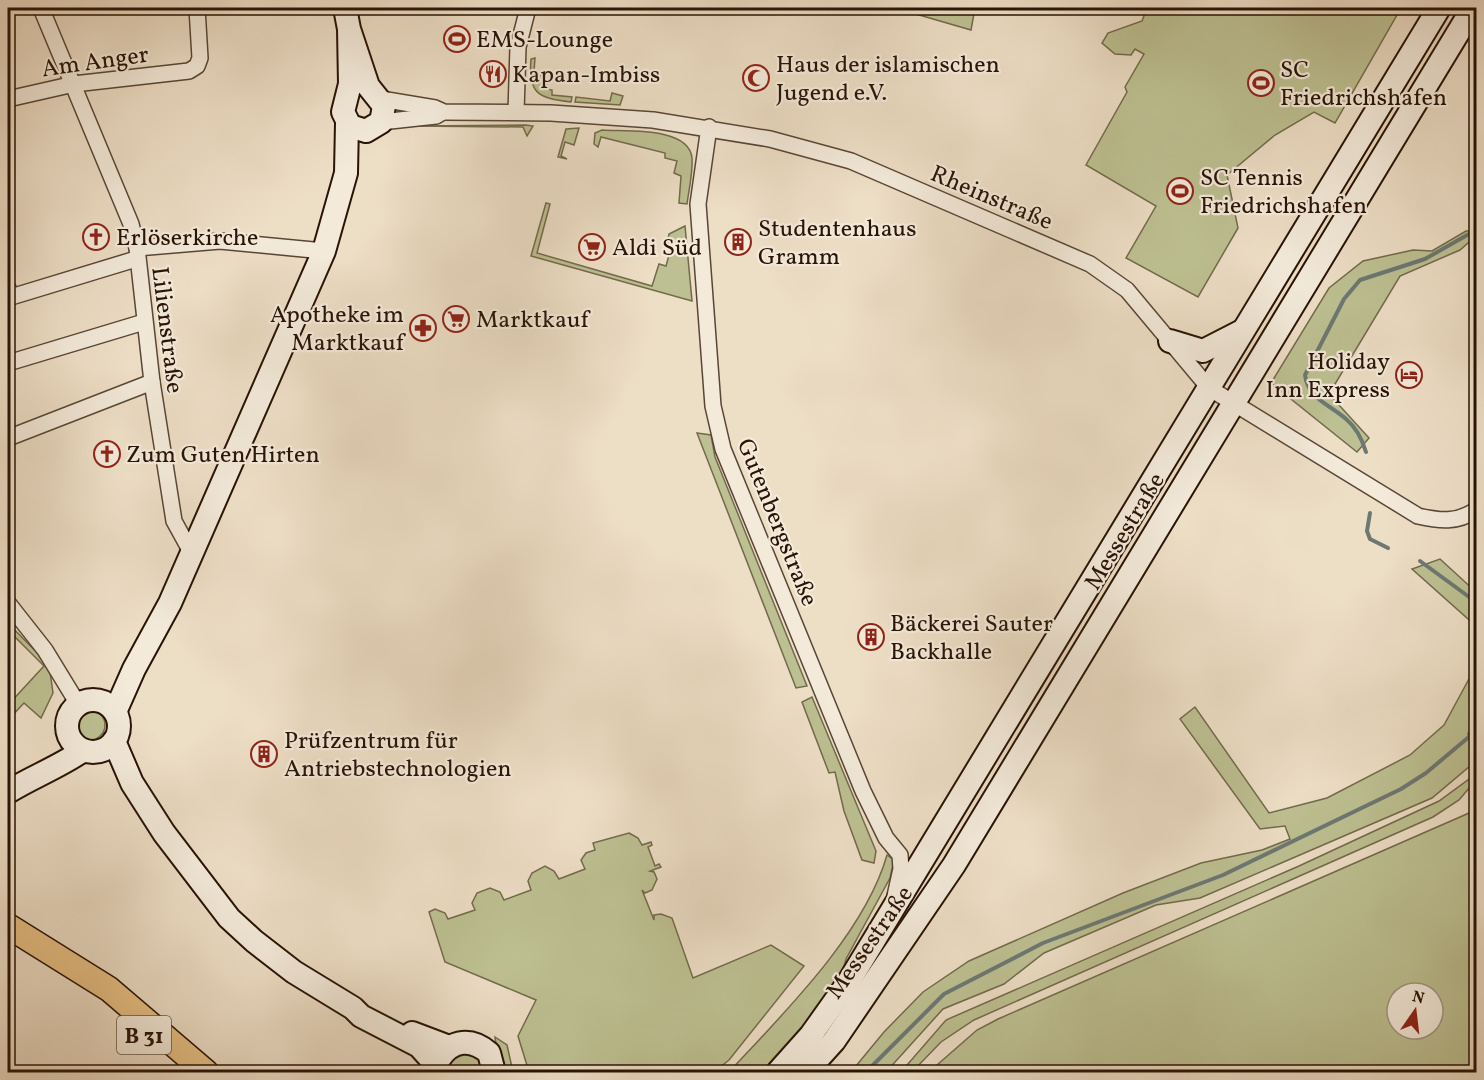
<svg xmlns="http://www.w3.org/2000/svg" width="1484" height="1080" font-family="Vollkorn,serif">
	<rect width="100%" height="100%" fill="#eddec6"/>
	<filter id="stains"><feTurbulence type="fractalNoise" baseFrequency=".00333" numOctaves="4"/><feColorMatrix values="0 0 0 0 .2 0 0 0 0 .09 0 0 0 0 .02 0 0 0 .5 -.17"/></filter>
	<radialGradient id="worn" r=".72"><stop offset=".6" stop-color="#630" stop-opacity="0"/><stop offset="1" stop-color="#630" stop-opacity=".3"/></radialGradient>
	<g fill="#bdc092" stroke="#736a4c" stroke-width="1.5" fill-rule="evenodd">
		<path d="M895 8H975L971 30Z"/>
		<path d="M1147 8H1401L1335 123 1314 112 1275 135 1227 175 1238 228 1198 297 1126 258 1156 206 1086 165 1127 92 1125 87 1144 54 1135 49 1131 55 1115 54 1102 43 1108 33 1142 21Z"/>
		<path d="M535 58 534 72 543 77 542 83 547 84V89L552 90V95L572 97 571 102C538 98 528 94 531 59Z"/>
		<path d="M612 93 623 96 620 105 575 102 576 97 610 101Z"/>
		<path d="M411 126 526 125 533 126 527 136 523 127Z"/>
		<path d="M579 128 574 145 565 142 561 156 567 159 558 157 566 129Z"/>
		<path d="M602 130C625 132 689 126 692 158 693 172 689 189 687 204L679 203 681 176 674 173 677 161 665 158V153L601 137 598 147 594 144 595 133Z"/>
		<path d="M546 203 550 204 537 253 652 286 659 264 666 266 672 244 667 243 669 234 685 226 692 301 531 256Z"/>
		<path d="M1466 231H1476V236L1460 250 1400 276 1329 394 1369 438 1357 452 1271 383 1329 288 1363 261 1413 250 1432 251Z"/>
		<path d="M697 433 711 435 715 457 807 686 796 688Z"/>
		<path d="M1440 559 1476 592V626L1412 569Z"/>
		<path d="M8 623 49 665 53 693 41 718 24 703 8 720V705L44 666 8 630Z"/>
		<path d="M1476 666V761L1432 798 1200 898 1156 905 1044 953 1004 984 943 1009 886 1072H851L884 1032 923 992 969 961 1123 893 1201 863 1262 850 1290 839 1285 826 1260 829 1180 719 1195 707 1269 813 1327 798 1410 755 1444 725Z"/>
		<path d="M812 697 876 851 874 863 862 860 844 811 835 772 829 773 802 702Z"/>
		<circle cx="90" cy="725" r="15"/>
		<path d="M1476 774V780L1459 800 1433 817 974 1020 941 1042 912 1072H901L946 1020 1299 866 1439 801Z"/>
		<path d="M1476 810V1072H929L977 1030 998 1019ZM1397 993H1433V1029H1397Z"/>
		<path d="M629 833 638 838 642 845 651 842 652 845 648 847 655 866 659 864 661 867 650 871 654 872 657 879 652 890 645 893 642 890 654 920V915L661 914 672 918 693 978 771 945 804 966 729 1060 714 1072H529L518 1036 536 1000 445 962 429 912 435 909 445 913 448 919 475 910 472 903 477 893 490 888 500 892 504 900 531 890 528 881 532 873 545 866 554 871 559 879 585 869 581 860 586 853 595 850 593 843Z"/>
		<path d="M887 855 894 860 890 878 846 959 840 982 768 1072H729C784 1013 865 933 887 855Z"/>
		<path d="M495 1037 507 1045 513 1072H500Z"/>
		<path d="M474 1051 488 1072H445L449 1058Z"/>
	</g>
	<g fill="none" stroke-linecap="round" stroke-linejoin="round">
		<g stroke="#6d7873" stroke-width="4">
			<path d="M1366 452C1362 439 1357 428 1346 419 1329 404 1308 399 1305 375L1344 299 1360 280 1425 259 1476 230"/>
			<path d="M1370 513 1367 531 1370 539 1388 548"/>
			<path d="M1420 561 1476 602"/>
			<path d="M1469 734 1476 722"/>
			<path d="M866 1072 944 994 1043 943 1223 875 1401 789 1426 773 1476 731"/>
		</g>
		<defs>
			<g id="street">
				<path d="M41 8 131 224 137 248 152 382 174 521 191 552"/>
				<path d="M8 99 74 84 189 71 197 66 200 58 197 8"/>
				<path d="M381 99 435 108 444 112 551 113 653 120 770 139 851 161 1090 264 1127 290 1209 388 1418 516C1440 521 1457 523 1476 510"/>
				<path d="M516 112 518 47 528 8"/>
				<path d="M381 122 436 116 441 113"/>
				<path d="M709 127 698 204 713 406 723 449 863 791 886 838 900 855 901 869 895 896"/>
				<path d="M137 248 220 241 324 251"/>
				<path d="M8 288 11 297 136 259"/>
				<path d="M8 363 144 322"/>
				<path d="M8 438 152 382"/>
				<path d="M8 603 45 650 78 704"/>
			</g>
			<g id="secondary">
				<path d="M345 8 349 29 368 86 384 106 381 122 366 131 350 126 343 112 350 84 349 29"/>
				<path d="M1170 341 1203 351 1242 331"/>
				<circle cx="93" cy="726" r="26"/>
				<path d="M115 712 134 669 170 603 324 251 346 173 347 123"/>
				<path d="M114 741 132 783 164 833 229 918 254 941 294 972 353 1008 361 1016 419 1046 437 1066"/>
				<path d="M8 792C32 777 59 767 82 751"/>
				<path d="M412 1033 449 1047"/>
				<path d="M439 1059C452 1039 472 1038 489 1053L494 1072"/>
				<path d="M778 1072 811 1035 848 983 1439 8"/>
				<path d="M806 1072 834 1041 954 865 1473 8"/>
			</g>
			<path id="primary" d="M8 926 109 989 206 1072"/>
		</defs>
		<use href="#street" stroke="#5a4636" stroke-width="18"/>
		<use href="#secondary" stroke="#291306" stroke-width="26"/>
		<use href="#primary" stroke="#291306" stroke-width="27"/>
		<use href="#street" stroke="#f3eada" stroke-width="15"/>
		<use href="#secondary" stroke="#f3eada" stroke-width="22"/>
		<use href="#primary" stroke="#e6bf83" stroke-width="24"/>
	</g>
	<defs>
		<symbol id="stadium-ring" viewBox="-11 -11 22 22"><circle r="9.5" fill="#f3eada" stroke="#8f2418" stroke-width="1.5"/><path d="M0-5a6.5 5 0 1 0 0 10a6.5 5 0 1 0 0-10ZM-3.5-1.8h7v3.6h-7Z" fill="#8f2418"/></symbol>
		<symbol id="restaurant-ring" viewBox="-11 -11 22 22"><circle r="9.5" fill="#f3eada" stroke="#8f2418" stroke-width="1.5"/><path d="M-5-6h1v4h1v-4h1v4h1v-4h1v5L-1.5 .5V6h-2V.5L-5-1ZM5-6V6H3V1.5H1.5Q1.5-4 5-6Z" fill="#8f2418"/></symbol>
		<symbol id="mosque-ring" viewBox="-11 -11 22 22"><circle r="9.5" fill="#f3eada" stroke="#8f2418" stroke-width="1.5"/><path d="M3.5-4.9A6 6 0 1 0 3.5 4.9A5 5 0 1 1 3.5-4.9Z" fill="#8f2418"/></symbol>
		<symbol id="church-ring" viewBox="-11 -11 22 22"><circle r="9.5" fill="#f3eada" stroke="#8f2418" stroke-width="1.5"/><path d="M-1.2-6h2.4v3.5h3.3v2.4h-3.3V6h-2.4V-.1h-3.3v-2.4h3.3Z" fill="#8f2418"/></symbol>
		<symbol id="building-ring" viewBox="-11 -11 22 22"><circle r="9.5" fill="#f3eada" stroke="#8f2418" stroke-width="1.5"/><path d="M-4-6H4V6H1V3H-1V6H-4ZM-2.5-4.3h1.7v1.8h-1.7ZM.8-4.3h1.7v1.8H.8ZM-2.5-1h1.7V.8h-1.7ZM.8-1h1.7V.8H.8Z" fill="#8f2418"/></symbol>
		<symbol id="supermarket-ring" viewBox="-11 -11 22 22"><circle r="9.5" fill="#f3eada" stroke="#8f2418" stroke-width="1.5"/><path d="M-6-5.5h2.5l.6 2H6L4.5 2H-2.5L-4.4-4H-6ZM-1.5 3.2a1.3 1.3 0 1 0 .1 0ZM3 3.2a1.3 1.3 0 1 0 .1 0Z" fill="#8f2418"/></symbol>
		<symbol id="pharmacy-ring" viewBox="-11 -11 22 22"><circle r="9.5" fill="#f3eada" stroke="#8f2418" stroke-width="1.5"/><path d="M-2-6h4v4h4v4h-4v4h-4v-4h-4v-4h4Z" fill="#8f2418"/></symbol>
		<symbol id="hotel-ring" viewBox="-11 -11 22 22"><circle r="9.5" fill="#f3eada" stroke="#8f2418" stroke-width="1.5"/><path d="M-6-4.5h1.5V1H6V5H4.5V3h-9V5H-6ZM-4 0a1.8 1.8 0 1 1 3.6 0ZM.5 0V-2.5h3Q6-2.5 6 0Z" fill="#8f2418"/></symbol>
	</defs>
	<g fill-rule="evenodd">
		<use href="#stadium-ring" x="442" y="24" width="30" height="30"/>
		<use href="#restaurant-ring" x="478" y="59" width="30" height="30"/>
		<use href="#mosque-ring" x="741" y="63" width="30" height="30"/>
		<use href="#stadium-ring" x="1246" y="68" width="30" height="30"/>
		<use href="#stadium-ring" x="1165" y="176" width="30" height="30"/>
		<use href="#church-ring" x="81" y="222" width="30" height="30"/>
		<use href="#building-ring" x="723" y="227" width="30" height="30"/>
		<use href="#supermarket-ring" x="577" y="232" width="30" height="30"/>
		<use href="#supermarket-ring" x="441" y="304" width="30" height="30"/>
		<use href="#pharmacy-ring" x="408" y="313" width="30" height="30"/>
		<use href="#hotel-ring" x="1394" y="360" width="30" height="30"/>
		<use href="#church-ring" x="92" y="439" width="30" height="30"/>
		<use href="#building-ring" x="856" y="622" width="30" height="30"/>
		<use href="#building-ring" x="249" y="739" width="30" height="30"/>
	</g>
	<g text-anchor="middle" stroke-width="4.5" stroke-linejoin="round" paint-order="stroke">
		<rect fill="#f3eada" stroke="#665446" stroke-width="1.5" x="117" y="1016" width="54" height="38" rx="4.5"/>
		<g font-size="22" font-weight="bold" fill="#291306">
			<text x="144" y="1043">B 31</text>
		</g>
		<g font-size="24" fill="#291306" stroke="#f3eada" text-anchor="start">
			<text x="476" y="47">EMS-Lounge</text>
			<text x="776" y="72">Haus der islamischen<tspan x="776" dy="28">Jugend e.V.</tspan></text>
			<text x="1280" y="77">SC<tspan x="1280" dy="28">Friedrichshafen</tspan></text>
			<text x="512" y="82">Kapan-Imbiss</text>
			<text x="1200" y="185">SC Tennis<tspan x="1200" dy="28">Friedrichshafen</tspan></text>
			<text x="758" y="236">Studentenhaus<tspan x="758" dy="28">Gramm</tspan></text>
			<text x="116" y="245">Erlöserkirche</text>
			<text x="612" y="255">Aldi Süd</text>
			<text x="404" y="322" text-anchor="end">Apotheke im<tspan x="404" dy="28">Marktkauf</tspan></text>
			<text x="476" y="327">Marktkauf</text>
			<text x="1390" y="369" text-anchor="end">Holiday<tspan x="1390" dy="28">Inn Express</tspan></text>
			<text x="126" y="462">Zum Guten Hirten</text>
			<text x="890" y="631">Bäckerei Sauter<tspan x="890" dy="28">Backhalle</tspan></text>
			<text x="284" y="748">Prüfzentrum für<tspan x="284" dy="28">Antriebstechnologien</tspan></text>
		</g>
		<g font-size="24" fill="#291306" stroke="#f3eada">
			<text transform="translate(95 61) rotate(-8)" y="8">Am Anger</text>
			<text transform="translate(992 197) rotate(23)" y="8">Rheinstraße</text>
			<text transform="translate(168 330) rotate(83)" y="8">Lilienstraße</text>
			<text transform="translate(778 522) rotate(68)" y="8">Gutenbergstraße</text>
			<text transform="translate(1124 531) rotate(-59)" y="8">Messestraße</text>
			<text transform="translate(869 942) rotate(-55)" y="8">Messestraße</text>
		</g>
	</g>
	<rect width="1484" height="1080" fill="none" stroke="#eddec6" stroke-width="30"/>
	<rect x="9" y="9" width="1466" height="1062" fill="none" stroke="#291306" stroke-width="3"/>
	<rect x="15" y="15" width="1454" height="1050" fill="none" stroke="#291306" stroke-width="1.5"/>
	<g transform="translate(1415 1011) rotate(14)"><circle r="28" fill="#f3eada" stroke="#a29485" stroke-width="1.5"/>
	<path d="M0-4.5L10 22L0 15L-10 22Z" fill="#8f2418"/>
	<text y="-9" font-size="16" font-weight="bold" text-anchor="middle" fill="#291306">N</text>
	</g>
	<rect width="100%" height="100%" filter="url(#stains)"/>
	<rect width="100%" height="100%" fill="url(#worn)"/>
</svg>
